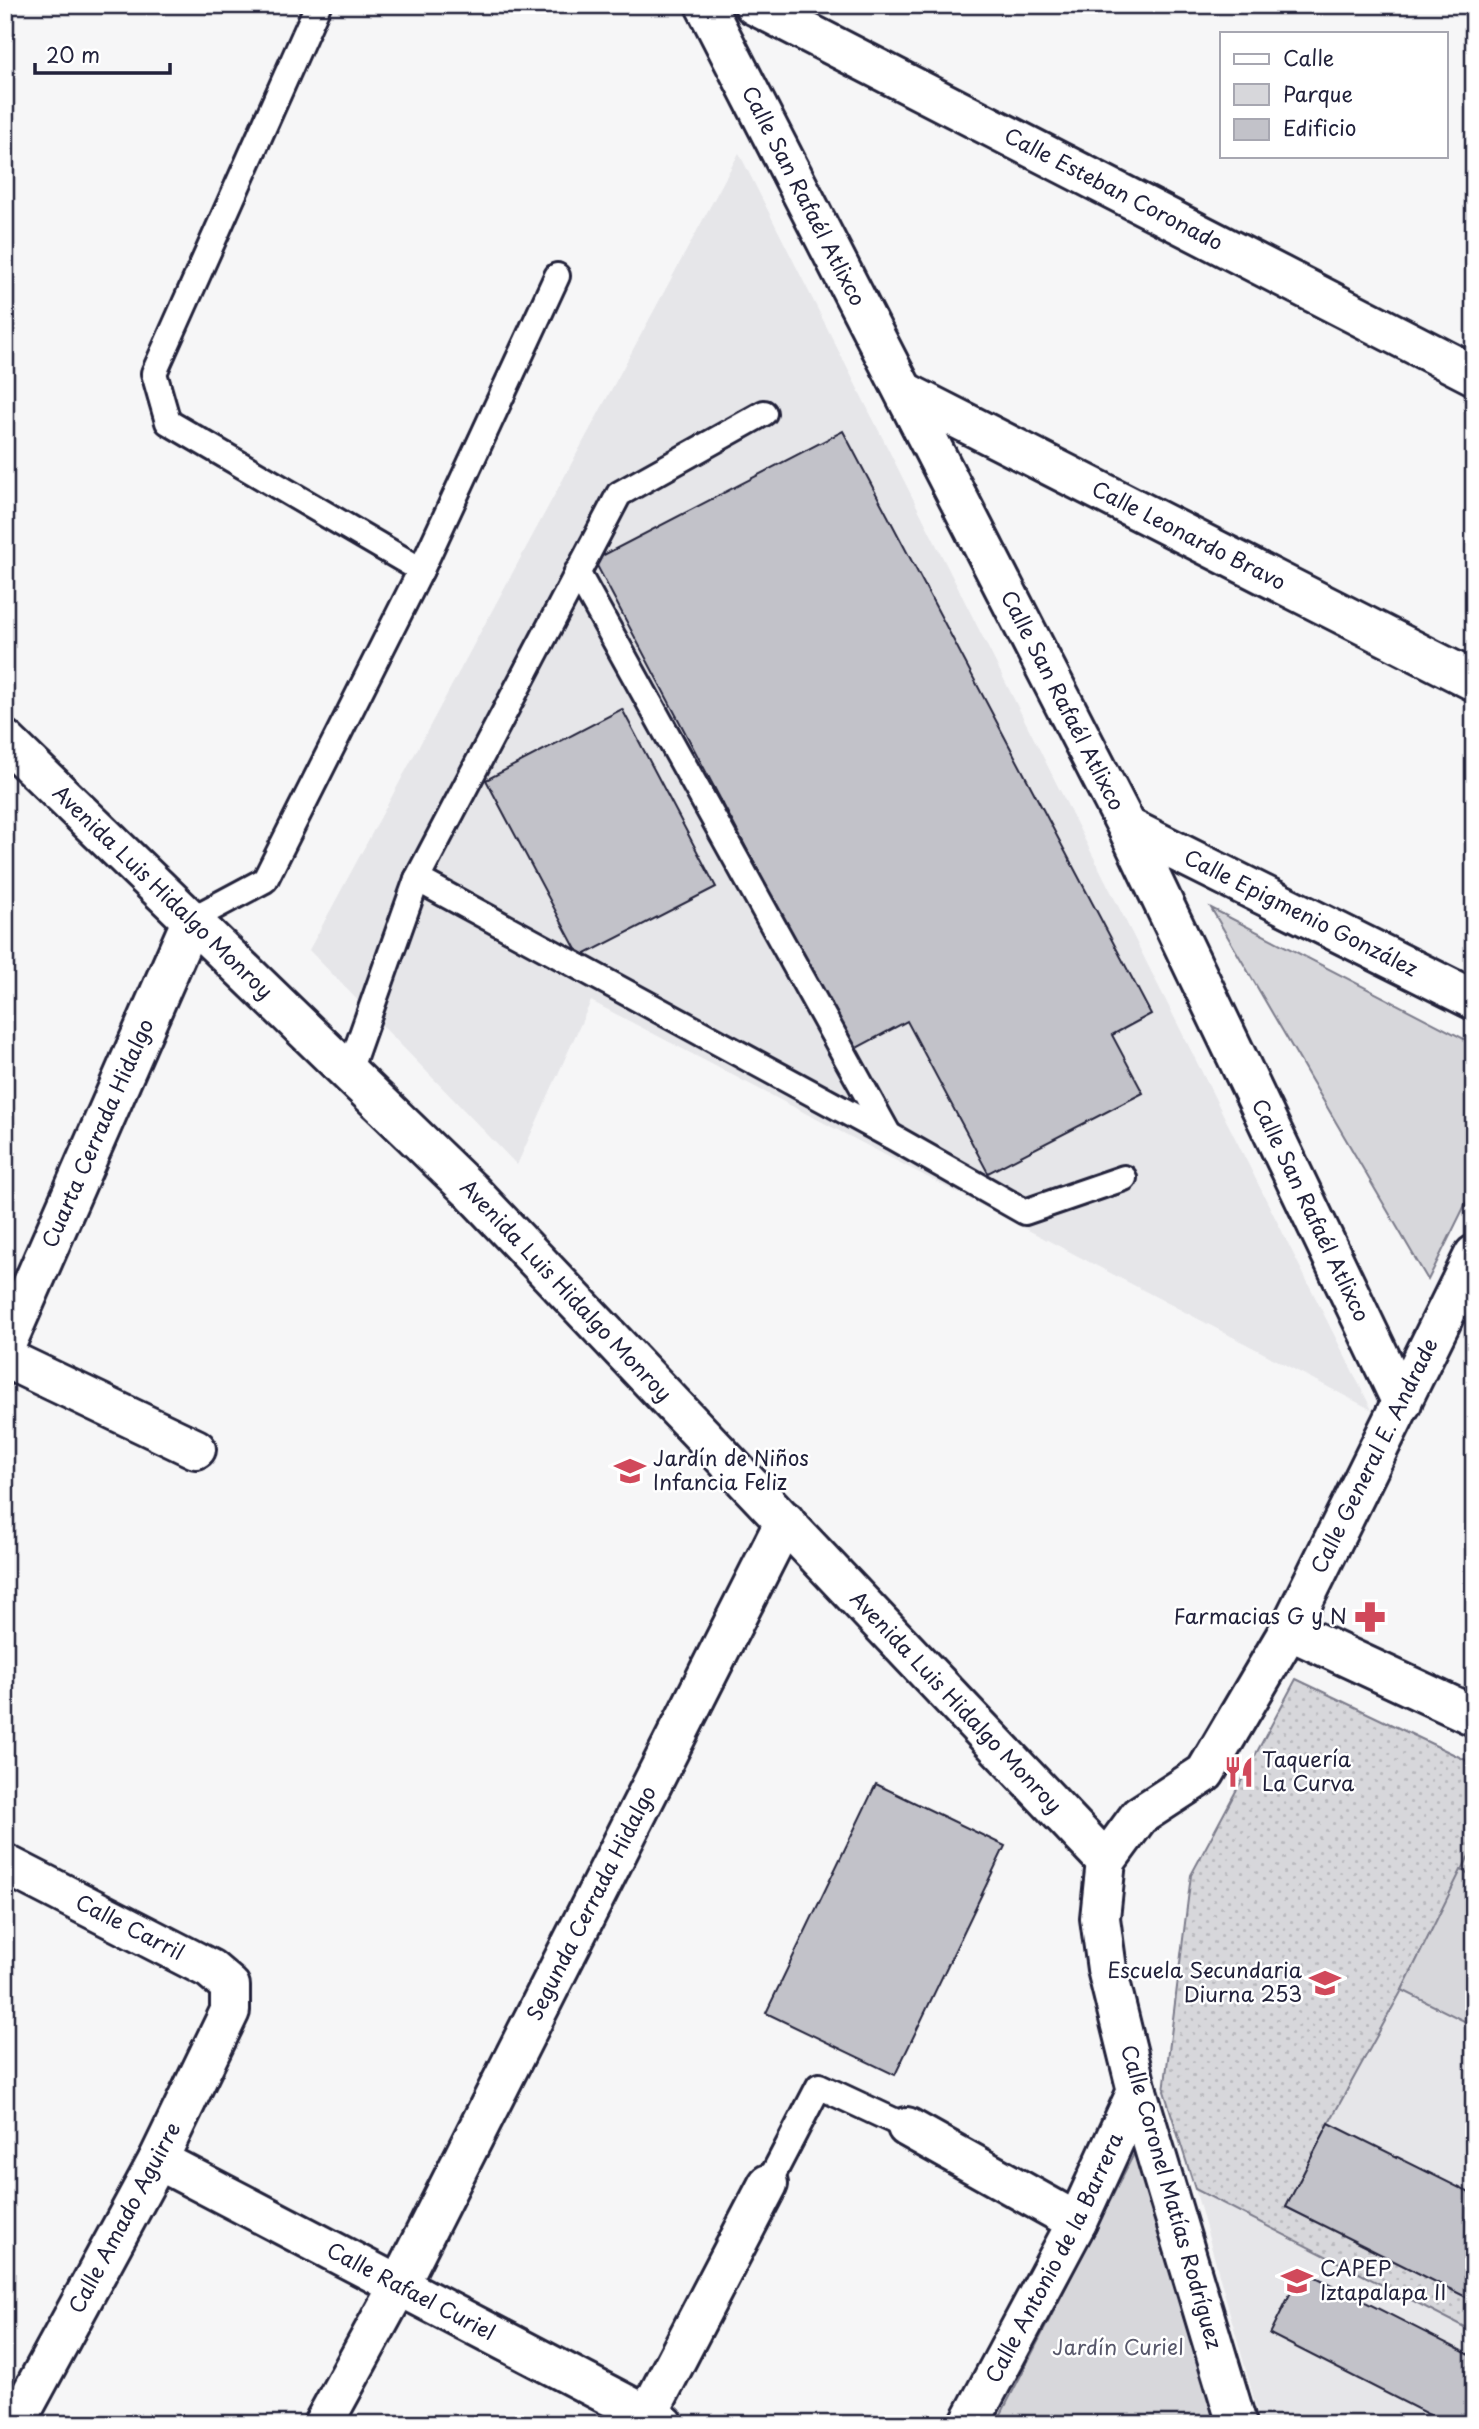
<svg xmlns="http://www.w3.org/2000/svg" width="1479" height="2429" font-family="'Playpen Sans',sans-serif">
	<defs>
		<pattern id="grass-dots" width="8" height="8" patternUnits="userSpaceOnUse" patternTransform="scale(1.75)"><rect width="8" height="8" fill="#d7d7db"/><path d="M2 2h.1M6 6h.1" fill="none" stroke="#b8b8bd" stroke-width="1.8" stroke-linecap="round"/></pattern>
	</defs>
	<rect width="100%" height="100%" fill="#f6f6f7"/>
	<filter id="ink" filterUnits="userSpaceOnUse"><feTurbulence type="fractalNoise" baseFrequency=".0143" numOctaves="2"/><feDisplacementMap in="SourceGraphic" scale="14" xChannelSelector="R" yChannelSelector="G"/><feConvolveMatrix kernelMatrix="1 2 1 2 8 2 1 2 1" color-interpolation-filters="sRGB"/></filter>
	<g filter="url(#ink)">
		<g fill="#e6e6e9">
			<path d="M739 153 1372 1410 591 1001 517 1165 309 950Z"/>
			<path d="M1296 1679 1474 1764V2424H1261L1195 2189 1164 2091 1191 1875Z"/>
		</g>
		<path fill="url(#grass-dots)" stroke="#7c7c8b" stroke-width="2" d="M1296 1679 1474 1764V1846L1402 1990 1329 2123 1286 2207 1474 2301V2332L1195 2189 1164 2091 1191 1875Z"/>
		<g fill="#d7d7db" stroke="#7c7c8b" stroke-width="2">
			<path d="M1211 908 1474 1044V1187L1428 1280Z"/>
			<path d="M1461 1870 1474 1876V2026L1402 1990Z"/>
			<path d="M1140 2142 1217 2424H996Z"/>
		</g>
		<g fill="#c2c2c9" stroke="#22223b" stroke-width="2">
			<path d="M843 431 1151 1014 1112 1035 1143 1093 988 1173 907 1021 853 1050 594 560Z"/>
			<path d="M622 709 716 887 580 957 486 780Z"/>
			<path d="M876 1784 1005 1846 895 2075 766 2013Z"/>
			<path d="M1329 2123 1474 2195V2301L1286 2207Z"/>
			<path d="M1302 2270 1474 2357V2424H1447L1270 2334Z"/>
		</g>
		<g fill="none" stroke-linecap="round" stroke-linejoin="round">
			<defs>
				<g id="lane">
					<path d="M318 5 154 373 168 422 421 570"/>
					<path d="M577 572 889 1135"/>
					<path d="M417 879 889 1135 1025 1212 1124 1178"/>
					<path d="M192 919 265 880 421 570 557 276"/>
					<path d="M349 1071 417 879 619 494 764 413"/>
					<path d="M768 2184 819 2086 907 2127"/>
				</g>
				<g id="street">
					<path id="s1" d="M705 5 1127 827 1402 1403"/>
					<path id="s2" d="M754 5 1474 375"/>
					<path id="s3" d="M905 392 1474 681"/>
					<path id="s4" d="M1127 827 1474 1000"/>
					<path id="s5" d="M5 1347 192 919"/>
					<path d="M5 1358 196 1449"/>
					<path id="s6" d="M1289 1630 1474 1255"/>
					<path id="s7" d="M5 1864 210 1969 230 1986V2011L158 2160 15 2424"/>
					<path d="M907 2127 1077 2222"/>
					<path id="s8" d="M158 2160 664 2424"/>
					<path id="s9" d="M323 2424 398 2287 785 1521"/>
					<path d="M643 2424 768 2184"/>
					<path id="s10" d="M969 2424 1077 2222 1137 2091"/>
				</g>
				<g id="secondary">
					<path id="s11" d="M5 740 470 1190 1106 1861"/>
					<path d="M1237 2424 1137 2091 1107 1969 1100 1918 1106 1861 1139 1816 1205 1773 1289 1630 1474 1716"/>
				</g>
			</defs>
			<use href="#lane" stroke="#22223b" stroke-width="30"/>
			<use href="#street" stroke="#22223b" stroke-width="44"/>
			<use href="#secondary" stroke="#22223b" stroke-width="44"/>
			<use href="#lane" stroke="#fff" stroke-width="24"/>
			<use href="#street" stroke="#fff" stroke-width="38"/>
			<use href="#secondary" stroke="#fff" stroke-width="38"/>
		</g>
	</g>
	<defs>
		<symbol id="school-bare" viewBox="-9 -9 18 18"><path d="M0-5L7-2L0 1L-7-2ZM-4 1L0 2.5L4 1V4Q0 6-4 4Z" fill="#d1495b" stroke="#fff" stroke-width="2.5" paint-order="stroke"/></symbol>
		<symbol id="pharmacy-bare" viewBox="-9 -9 18 18"><path d="M-2-6h4v4h4v4h-4v4h-4v-4h-4v-4h4Z" fill="#d1495b" stroke="#fff" stroke-width="2.5" paint-order="stroke"/></symbol>
		<symbol id="restaurant-bare" viewBox="-9 -9 18 18"><path d="M-5-6h1v4h1v-4h1v4h1v-4h1v5L-1.5 .5V6h-2V.5L-5-1ZM5-6V6H3V1.5H1.5Q1.5-4 5-6Z" fill="#d1495b" stroke="#fff" stroke-width="2.5" paint-order="stroke"/></symbol>
	</defs>
	<g fill-rule="evenodd">
		<use href="#school-bare" x="608" y="1449" width="44" height="44"/>
		<use href="#pharmacy-bare" x="1348" y="1595" width="44" height="44"/>
		<use href="#restaurant-bare" x="1217" y="1750" width="44" height="44"/>
		<use href="#school-bare" x="1303" y="1961" width="44" height="44"/>
		<use href="#school-bare" x="1275" y="2259" width="44" height="44"/>
	</g>
	<g text-anchor="middle" stroke-width="5" stroke-linejoin="round" paint-order="stroke">
		<g font-size="21" fill="#22223b" stroke="#fff">
			<text dy="7" stroke="none"><textPath href="#s2" startOffset="404">Calle Esteban Coronado</textPath></text>
			<text dy="7" stroke="none"><textPath href="#s1" startOffset="215">Calle San Rafaél Atlixco</textPath></text>
			<text dy="7" stroke="none"><textPath href="#s3" startOffset="318">Calle Leonardo Bravo</textPath></text>
			<text dy="7" stroke="none"><textPath href="#s1" startOffset="782">Calle San Rafaél Atlixco</textPath></text>
			<text dy="7" stroke="none"><textPath href="#s11" startOffset="219">Avenida Luis Hidalgo Monroy</textPath></text>
			<text dy="7" stroke="none"><textPath href="#s4" startOffset="194">Calle Epigmenio González</textPath></text>
			<text dy="7" stroke="none"><textPath href="#s5" startOffset="233">Cuarta Cerrada Hidalgo</textPath></text>
			<text dy="7" stroke="none"><textPath href="#s1" startOffset="1349">Calle San Rafaél Atlixco</textPath></text>
			<text dy="7" stroke="none"><textPath href="#s11" startOffset="786">Avenida Luis Hidalgo Monroy</textPath></text>
			<text dy="7" stroke="none"><textPath href="#s6" startOffset="194">Calle General E. Andrade</textPath></text>
			<text dy="7" stroke="none"><textPath href="#s11" startOffset="1353">Avenida Luis Hidalgo Monroy</textPath></text>
			<text dy="7" stroke="none"><textPath href="#s9" startOffset="586">Segunda Cerrada Hidalgo</textPath></text>
			<text dy="7" stroke="none"><textPath href="#s7" startOffset="140">Calle Carril</textPath></text>
			<text transform="translate(1171 2197) rotate(74)" y="7">Calle Coronel Matías Rodríguez</text>
			<text transform="translate(125 2218) rotate(-62)" y="7">Calle Amado Aguirre</text>
			<text dy="7" stroke="none"><textPath href="#s10" startOffset="187">Calle Antonio de la Barrera</textPath></text>
			<text dy="7" stroke="none"><textPath href="#s8" startOffset="285">Calle Rafael Curiel</textPath></text>
		</g>
		<g font-size="21" fill="#22223b" stroke="#fff" text-anchor="start">
			<text x="653" y="1466">Jardín de Niños<tspan x="653" dy="24">Infancia Feliz</tspan></text>
			<text x="1347" y="1624" text-anchor="end">Farmacias G y N</text>
			<text x="1262" y="1767">Taquería<tspan x="1262" dy="24">La Curva</tspan></text>
			<text x="1302" y="1978" text-anchor="end">Escuela Secundaria<tspan x="1302" dy="24">Diurna 253</tspan></text>
			<text x="1320" y="2276">CAPEP<tspan x="1320" dy="24">Iztapalapa II</tspan></text>
		</g>
		<g font-size="21" fill="#58586b" stroke="#fff">
			<text x="1118" y="2355">Jardín Curiel</text>
		</g>
	</g>
	<rect width="1479" height="2429" fill="none" stroke="#fff" stroke-width="28"/>
	<rect x="14" y="14" width="1451" height="2401" fill="none" stroke="#22223b" stroke-width="2.5" filter="url(#ink)"/>
	<rect x="1220" y="32" width="228" height="126" fill="#ffffff" stroke="#a7a7b1" stroke-width="2"/>
	<rect x="1234" y="54" width="35" height="10" fill="#ffffff" stroke="#a7a7b1" stroke-width="2"/>
	<text x="1283" y="66" font-size="21" fill="#22223b">Calle</text>
	<rect x="1234" y="84" width="35" height="21" fill="#d7d7db" stroke="#a7a7b1" stroke-width="2"/>
	<text x="1283" y="102" font-size="21" fill="#22223b">Parque</text>
	<rect x="1234" y="119" width="35" height="21" fill="#c2c2c9" stroke="#a7a7b1" stroke-width="2"/>
	<text x="1283" y="136" font-size="21" fill="#22223b">Edificio</text>
	<path d="M35 63v10h135v-10" fill="none" stroke="#22223b" stroke-width="3.5"/>
	<text x="46" y="63" font-size="21" fill="#22223b" stroke="#ffffff" stroke-width="5" paint-order="stroke">20 m</text>
</svg>
